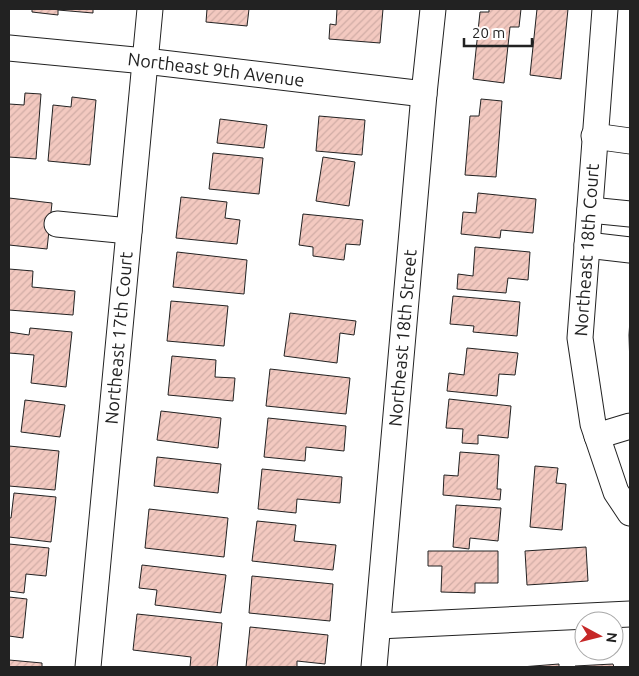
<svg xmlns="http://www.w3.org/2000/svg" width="639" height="676" font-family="Ubuntu,sans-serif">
	<defs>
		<pattern id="building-hatch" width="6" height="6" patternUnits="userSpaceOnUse" patternTransform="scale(1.25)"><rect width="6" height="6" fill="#f3c9c0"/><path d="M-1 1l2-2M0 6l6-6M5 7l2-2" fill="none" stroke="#d0aca5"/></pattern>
	</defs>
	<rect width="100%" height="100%" fill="#fff"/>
	<g fill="url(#building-hatch)" stroke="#222">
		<path d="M32 9H93V13L58 10V15L32 12Z"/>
		<path d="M207 9H249L247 26 206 22Z"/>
		<path d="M337 9H383L380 43 329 39 330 24 336 25Z"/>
		<path d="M489 9H521L519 27H510L504 83 473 79 480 12H489Z"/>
		<path d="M537 9H568L561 79 530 75Z"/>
		<path d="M25 93 41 94 36 159 9 157V104L24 105Z"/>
		<path d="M72 97 96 100 90 165 48 161 53 105 71 107Z"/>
		<path d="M481 99 502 101 496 177 465 175 470 116H479Z"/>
		<path d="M319 116 365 120 362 155 316 151Z"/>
		<path d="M220 119 267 125 264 148 217 143Z"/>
		<path d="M213 153 263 158 259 194 209 189Z"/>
		<path d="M323 157 355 162 349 206 316 201Z"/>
		<path d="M478 193 536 199 533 233 501 230 500 238 461 234 463 212 476 213Z"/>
		<path d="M181 197 227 202 225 218 240 220 237 244 176 238Z"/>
		<path d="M9 198 52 203 47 249 9 245Z"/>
		<path d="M303 214 363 220 360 245 346 244 344 260 313 256V247L299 245Z"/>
		<path d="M475 247 530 252 528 280 508 278 506 293 457 289 458 274 473 276Z"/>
		<path d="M177 252 247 260 244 294 173 287Z"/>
		<path d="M9 269 33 271 32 287 75 291 73 315 9 310Z"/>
		<path d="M453 296 520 302 517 336 473 332 474 326 450 324Z"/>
		<path d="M171 301 228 306 224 346 167 341Z"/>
		<path d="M290 313 356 321 354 335 340 333 337 363 284 356Z"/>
		<path d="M630 319V368L629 335Z"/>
		<path d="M30 328 72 332 66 387 31 383 34 355 9 353V332L29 335Z"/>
		<path d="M467 348 518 353 515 375 499 374 497 396 447 391 449 373 464 375Z"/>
		<path d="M172 356 216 360 215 377 235 378 233 401 168 395Z"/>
		<path d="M270 369 350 378 346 414 266 406Z"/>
		<path d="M449 399 511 406 508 438 478 435V444L462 443 463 429 446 428Z"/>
		<path d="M25 400 65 405 60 437 21 432Z"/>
		<path d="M161 411 221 418 218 448 157 440Z"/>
		<path d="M268 418 346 426 344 451 306 447 305 461 264 457Z"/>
		<path d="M9 446 59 451 55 490 9 486Z"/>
		<path d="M460 452 499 455 497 489H501L500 500 443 495 444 475 458 476Z"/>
		<path d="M157 457 221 464 218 493 154 486Z"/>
		<path d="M535 466 558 468 556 483 566 484 562 530 530 527Z"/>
		<path d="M262 469 342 477 340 503 297 499 296 513 258 509Z"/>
		<path d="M14 493 56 497 51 542 9 537V518H11Z"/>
		<path d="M456 505 501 508 498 541 470 538 469 549 453 547Z"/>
		<path d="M149 509 228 518 224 557 145 548Z"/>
		<path d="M257 521 296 525 294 541 336 545 333 570 252 561Z"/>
		<path d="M9 544 49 548 46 576 26 574 24 593 9 591Z"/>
		<path d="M586 547 588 581 527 585 525 551Z"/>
		<path d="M428 551H498V583H475V593L441 592 442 566H428Z"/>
		<path d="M142 565 226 575 221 613 155 605 157 590 139 588Z"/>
		<path d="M252 576 333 584 330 621 249 613Z"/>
		<path d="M9 597 27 599 23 638 9 636Z"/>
		<path d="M137 614 222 623 217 667H190L191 657 133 650Z"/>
		<path d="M250 627 328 635 325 664 297 661V667H246Z"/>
		<path d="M9 660 42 663V667H9Z"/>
		<path d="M559 664V667H521Z"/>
		<path d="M613 664 614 667H575V666Z"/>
	</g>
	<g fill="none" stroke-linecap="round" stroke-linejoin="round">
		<defs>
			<g id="minor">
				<path d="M605 9 580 338 593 424 616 492 630 513"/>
				<path d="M9 48 145 61 424 94"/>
				<path d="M594 136 630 141"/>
				<path d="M590 210 630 214"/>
				<path d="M57 224 129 231"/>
				<path d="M587 245 630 250"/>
				<path d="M597 436 630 426"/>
				<path d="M378 626 630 614"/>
				<path d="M88 667 150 9"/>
				<path d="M374 667 424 94 433 9"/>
			</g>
		</defs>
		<use href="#minor" stroke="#222" stroke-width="27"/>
		<use href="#minor" stroke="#fff" stroke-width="25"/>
	</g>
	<g text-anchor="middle" stroke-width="4" stroke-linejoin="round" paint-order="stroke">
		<g font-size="18" fill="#222" stroke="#fff">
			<text transform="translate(216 70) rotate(7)" y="6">Northeast 9th Avenue</text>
			<text transform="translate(587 250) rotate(-86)" y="6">Northeast 18th Court</text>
			<text transform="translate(119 338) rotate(-85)" y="6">Northeast 17th Court</text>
			<text transform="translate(403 338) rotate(-85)" y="6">Northeast 18th Street</text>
		</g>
	</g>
	<rect width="639" height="676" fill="none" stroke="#222222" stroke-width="20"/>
	<g transform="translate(599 636) rotate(97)"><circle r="24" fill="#ffffff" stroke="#a7a7a7"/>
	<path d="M0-4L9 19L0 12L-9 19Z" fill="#c62828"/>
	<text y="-8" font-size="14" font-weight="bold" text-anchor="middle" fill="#222222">N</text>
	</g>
	<path d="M464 38v8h68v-8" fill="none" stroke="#222222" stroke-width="2.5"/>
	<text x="472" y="38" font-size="15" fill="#222222" stroke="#ffffff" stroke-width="4" paint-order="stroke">20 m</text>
</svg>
